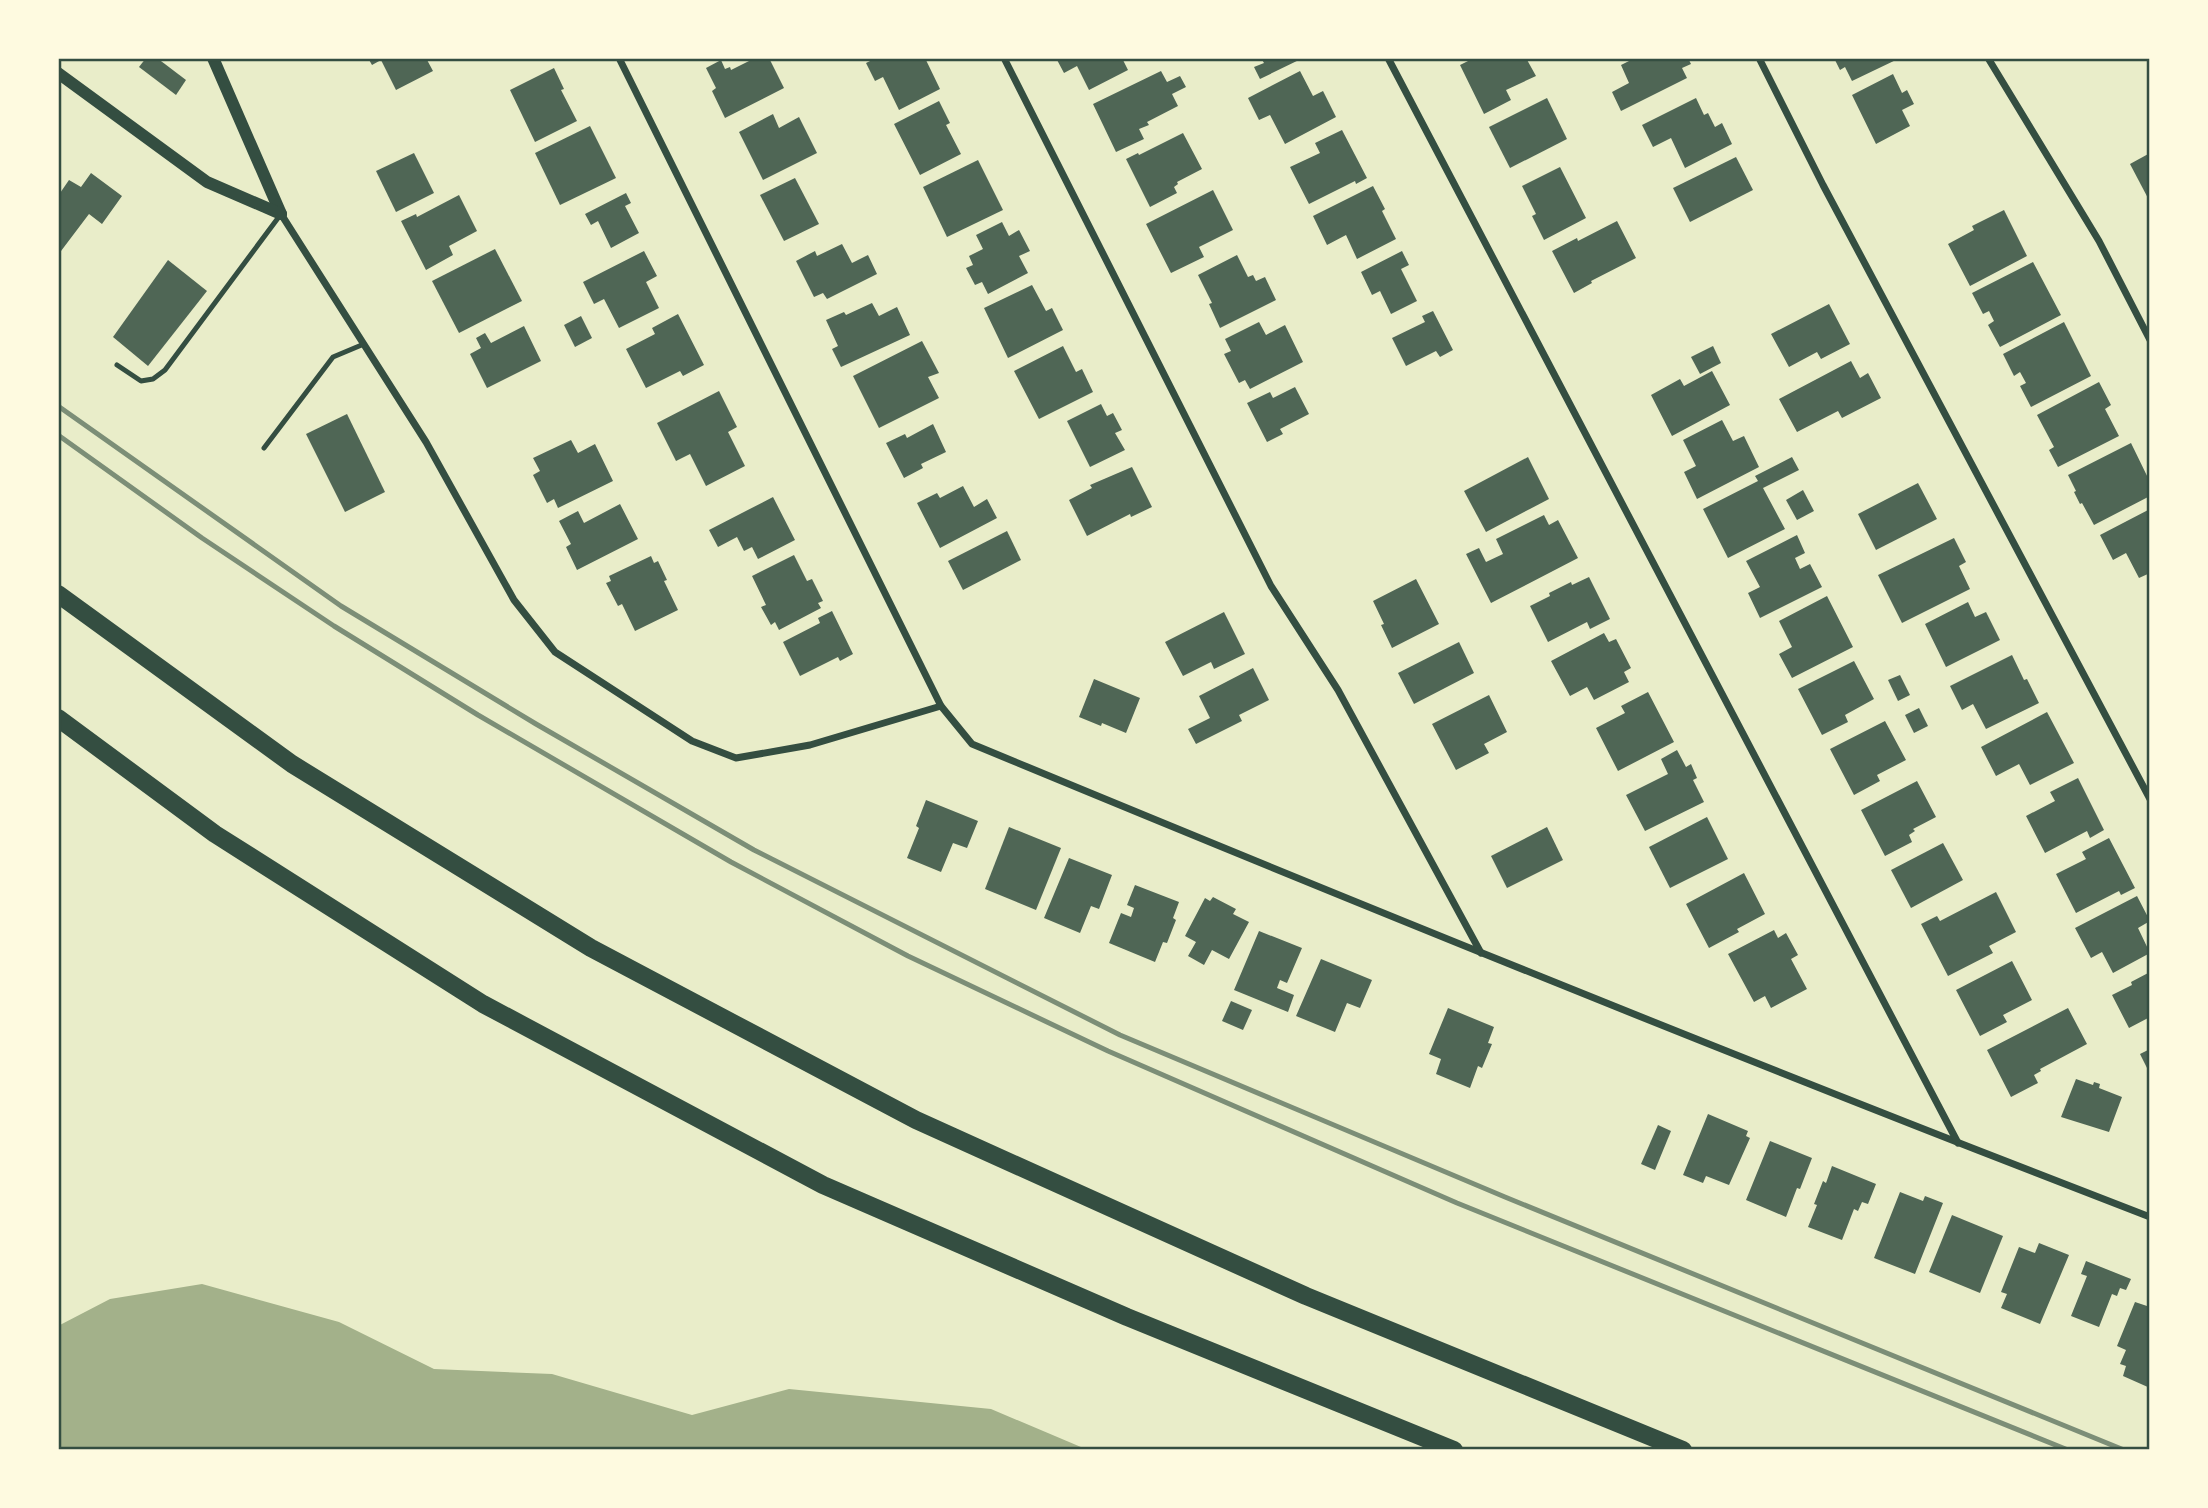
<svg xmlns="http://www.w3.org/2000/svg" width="2208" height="1508" font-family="Montserrat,sans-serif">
	<rect width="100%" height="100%" fill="#e9edc9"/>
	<path fill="#a3b18a" d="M202 1284 339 1322 434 1369 552 1374 692 1415 789 1389 991 1409 1088 1450H58V1326L110 1299Z"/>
	<g fill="#4f6655">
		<path d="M146 58H157L186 80 176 95 139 67Z"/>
		<path d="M368 58H426L433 71 396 90 381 60 372 65Z"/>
		<path d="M755 58H769L784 88 725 118 712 91 716 88 706 68 721 60 725 69 730 67 731 70Z"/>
		<path d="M876 58H925L940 89 899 110 883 77 875 81 866 63Z"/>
		<path d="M1056 58H1122L1128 70 1089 90 1077 66 1064 73Z"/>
		<path d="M1261 58H1303L1260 79 1254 67 1264 63Z"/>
		<path d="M1474 58H1526L1536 76 1506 90 1511 100 1484 114 1460 65Z"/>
		<path d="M1635 58H1688L1691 64 1682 68 1687 78 1621 111 1612 92 1629 83 1621 65Z"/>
		<path d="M1834 58H1900L1852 81 1845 67 1840 70Z"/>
		<path d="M554 68 564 89 561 90 577 121 535 142 510 90Z"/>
		<path d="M1161 71 1167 82 1180 76 1186 87 1172 94 1178 106 1147 122 1149 125 1139 129 1144 139 1116 152 1093 104Z"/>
		<path d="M1300 71 1313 96 1323 91 1336 117 1285 144 1270 115 1259 120 1248 98Z"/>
		<path d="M1893 74 1902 93 1907 90 1914 104 1902 110 1910 126 1876 144 1852 95Z"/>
		<path d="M1547 98 1567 139 1510 168 1489 127Z"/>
		<path d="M1696 98 1704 115 1708 113 1715 127 1722 123 1732 144 1685 168 1671 138 1653 147 1642 125Z"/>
		<path d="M939 101 950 123 946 125 961 154 920 175 894 124Z"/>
		<path d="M773 114 779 128 799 117 817 153 763 180 739 132Z"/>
		<path d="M590 126 616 178 560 205 535 153Z"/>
		<path d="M1342 130 1367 178 1356 184 1355 181 1309 204 1290 167 1320 153 1315 143Z"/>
		<path d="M1183 133 1202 169 1177 182 1178 184 1174 187 1177 193 1150 207 1126 159 1138 153 1139 155Z"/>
		<path d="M414 153 434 193 396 212 376 171Z"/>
		<path d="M2150 153V202L2130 164Z"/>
		<path d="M1736 157 1753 190 1690 222 1673 188Z"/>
		<path d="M978 160 1003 210 947 237 923 187Z"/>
		<path d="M1560 167 1586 218 1544 240 1532 216 1536 214 1522 186Z"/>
		<path d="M91 173 122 196 102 224 89 214 58 255V196L69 180 81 187Z"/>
		<path d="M795 178 819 224 784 241 760 195Z"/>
		<path d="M1373 186 1385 209 1382 211 1396 239 1357 259 1346 235 1327 245 1313 216Z"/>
		<path d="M1213 190 1233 230 1199 247 1204 257 1171 273 1146 224Z"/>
		<path d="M626 193 631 203 625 206 639 233 611 248 598 221 591 225 585 214Z"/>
		<path d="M459 195 477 231 449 246 453 255 426 270 401 221 416 214 417 217Z"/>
		<path d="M2004 210 2027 256 1970 286 1948 244 1974 230 1972 226Z"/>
		<path d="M1617 221 1636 258 1591 281 1592 283 1574 293 1552 251 1577 238 1578 241Z"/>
		<path d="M1002 222 1009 236 1019 230 1030 251 1019 256 1028 273 988 294 982 282 975 285 966 268 973 265 969 256 983 249 976 235Z"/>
		<path d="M842 244 852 263 868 255 877 274 827 299 823 293 814 297 796 261 815 251 817 256Z"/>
		<path d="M495 249 522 301 459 333 432 281Z"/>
		<path d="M644 251 657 276 646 282 659 308 619 328 604 299 594 304 583 282Z"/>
		<path d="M1402 251 1409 265 1401 269 1417 301 1391 314 1380 291 1372 295 1361 272Z"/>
		<path d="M1237 255 1248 277 1253 275 1256 281 1265 277 1276 300 1220 328 1209 304 1212 303 1198 275Z"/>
		<path d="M168 260 207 291 148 366 113 337Z"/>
		<path d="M2033 262 2061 315 2000 347 1988 325 1994 321 1989 311 1983 314 1972 293Z"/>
		<path d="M1032 285 1046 311 1052 308 1063 330 1008 358 984 308Z"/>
		<path d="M872 303 879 316 897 307 910 335 841 367 832 349 838 346 826 320 844 312 846 315Z"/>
		<path d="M1829 304 1850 344 1821 359 1817 352 1789 367 1771 334Z"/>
		<path d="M1433 311 1453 350 1440 357 1436 351 1406 366 1392 338 1425 322 1422 316Z"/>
		<path d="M678 314 704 365 683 376 680 371 646 388 626 349 655 334 652 328Z"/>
		<path d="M581 316 592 338 575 347 564 325Z"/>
		<path d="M1259 322 1266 335 1285 325 1303 362 1250 389 1245 380 1239 383 1224 354 1231 351 1225 339Z"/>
		<path d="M2064 322 2091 376 2031 407 2020 386 2026 383 2020 372 2014 376 2003 354Z"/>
		<path d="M524 326 541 361 487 388 470 354 481 348 476 338 485 333 491 343Z"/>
		<path d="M922 341 939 373 928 377 939 398 879 428 853 376Z"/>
		<path d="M1063 346 1076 372 1082 369 1093 392 1039 419 1014 371Z"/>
		<path d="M1713 346 1721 363 1700 374 1691 357Z"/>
		<path d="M1851 361 1860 378 1868 373 1881 398 1842 418 1838 411 1797 432 1779 399Z"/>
		<path d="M1712 371 1730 405 1672 436 1651 395 1680 379 1684 386Z"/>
		<path d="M2099 382 2111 405 2105 409 2119 436 2058 467 2049 450 2054 447 2037 415Z"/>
		<path d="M1295 387 1309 414 1280 429 1283 434 1267 442 1247 403 1270 392 1273 398Z"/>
		<path d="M719 391 737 427 728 432 745 466 706 486 690 454 676 461 657 423Z"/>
		<path d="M1101 404 1107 416 1113 413 1122 430 1115 433 1125 450 1090 467 1067 421Z"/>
		<path d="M347 414 385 492 345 512 306 434Z"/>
		<path d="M1722 420 1733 441 1744 436 1759 467 1697 499 1684 472 1696 466 1683 440Z"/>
		<path d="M933 424 946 452 921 464 923 468 904 478 886 443 905 434 907 438Z"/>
		<path d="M571 440 578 453 595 444 613 481 558 508 554 499 547 503 533 475 540 471 533 458Z"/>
		<path d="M2131 443 2150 482V496L2094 525 2082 503 2080 504 2074 492 2076 491 2068 475Z"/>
		<path d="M1528 457 1549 499 1486 532 1464 491Z"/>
		<path d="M1792 457 1799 470 1763 488 1785 529 1728 558 1703 509 1758 481 1755 476Z"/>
		<path d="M1132 467 1152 507 1131 517 1130 514 1087 536 1069 500 1092 488 1090 485Z"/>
		<path d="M1918 483 1937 519 1876 550 1858 514Z"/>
		<path d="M963 486 974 507 987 499 997 518 940 548 917 503 937 493 940 498Z"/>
		<path d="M1803 490 1814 511 1797 520 1786 500Z"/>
		<path d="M773 497 795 540 758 559 752 547 744 551 737 537 718 547 709 530Z"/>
		<path d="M620 504 638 539 577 570 566 547 571 544 559 521 578 511 584 523Z"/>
		<path d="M2150 509V573L2139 578 2126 553 2113 560 2100 535Z"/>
		<path d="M1544 515 1549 525 1558 520 1578 558 1491 603 1466 554 1479 548 1486 562 1503 554 1496 539Z"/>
		<path d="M1007 531 1021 560 963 590 948 561Z"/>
		<path d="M1797 535 1805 553 1795 558 1800 569 1810 564 1822 587 1760 618 1748 593 1760 587 1746 561Z"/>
		<path d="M1954 538 1966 562 1959 566 1970 589 1902 623 1878 575Z"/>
		<path d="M794 555 807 581 812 579 823 601 818 603 821 608 779 630 775 622 771 625 761 607 766 605 752 576Z"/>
		<path d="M651 556 654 563 658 561 667 580 664 581 678 610 635 631 622 604 618 606 606 583 611 581 609 576Z"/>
		<path d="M1589 577 1610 619 1590 629 1587 622 1548 642 1530 606 1550 596 1549 593 1571 582 1572 585Z"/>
		<path d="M1416 579 1439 624 1392 648 1381 625 1384 624 1373 601Z"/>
		<path d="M1827 596 1853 647 1792 678 1779 654 1792 647 1779 621Z"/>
		<path d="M1968 602 1975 617 1986 612 2000 640 1946 667 1925 624Z"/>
		<path d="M832 611 853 654 840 661 838 657 800 676 783 642 820 623 818 618Z"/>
		<path d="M1224 612 1245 654 1214 669 1211 662 1183 676 1165 642Z"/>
		<path d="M1604 633 1609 642 1616 639 1631 668 1624 672 1629 682 1594 700 1587 687 1570 696 1551 661Z"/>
		<path d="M1459 642 1474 673 1414 704 1398 673Z"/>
		<path d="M2012 655 2024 680 2027 679 2039 703 1986 729 1973 704 1962 710 1950 686Z"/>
		<path d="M1854 661 1874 699 1845 715 1848 722 1822 735 1798 689Z"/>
		<path d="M1253 668 1269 700 1239 715 1242 721 1196 744 1188 729 1210 718 1199 696Z"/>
		<path d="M1900 675 1910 695 1898 701 1888 680Z"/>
		<path d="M1094 679 1140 698 1126 733 1102 723 1101 726 1079 717Z"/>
		<path d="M1648 692 1674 742 1618 771 1596 728 1625 713 1621 706Z"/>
		<path d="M1489 695 1507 732 1484 744 1489 753 1456 770 1432 724Z"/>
		<path d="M1919 708 1928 726 1914 733 1905 715Z"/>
		<path d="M2047 712 2074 763 2030 785 2019 764 1996 776 1981 747Z"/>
		<path d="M1885 721 1906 760 1877 775 1880 781 1854 795 1830 749Z"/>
		<path d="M1677 750 1686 767 1691 764 1697 778 1693 780 1704 802 1645 831 1626 795 1668 774 1661 759Z"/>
		<path d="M2078 778 2104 830 2090 838 2087 831 2045 853 2026 816 2055 801 2050 792Z"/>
		<path d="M1917 781 1936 817 1913 829 1915 831 1909 835 1912 842 1885 856 1861 810Z"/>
		<path d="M926 800 978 821 967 848 953 843 941 872 907 858 919 828 916 826Z"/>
		<path d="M1707 817 1728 859 1670 888 1649 847Z"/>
		<path d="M1009 827 1061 848 1036 910 985 889Z"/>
		<path d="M1547 827 1563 860 1507 888 1491 856Z"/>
		<path d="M2109 838 2135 888 2121 895 2119 891 2076 913 2056 874 2086 859 2082 852Z"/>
		<path d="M1943 843 1963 880 1911 908 1891 870Z"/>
		<path d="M1069 858 1112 875 1099 909 1091 906 1080 933 1044 918Z"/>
		<path d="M1744 873 1765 914 1737 929 1739 932 1709 948 1686 904Z"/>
		<path d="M1135 885 1179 902 1173 918 1176 920 1167 943 1163 942 1155 962 1109 943 1121 913 1131 917 1134 908 1127 905Z"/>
		<path d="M1996 892 2016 932 1989 946 1993 953 1948 976 1921 924 1937 916 1940 921Z"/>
		<path d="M2137 896 2150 921 2138 928 2150 953 2113 973 2102 952 2091 958 2075 928Z"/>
		<path d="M1213 897 1236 909 1233 914 1249 922 1229 959 1212 950 1204 965 1188 956 1196 942 1185 936 1205 898 1210 901Z"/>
		<path d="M1774 930 1778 938 1786 933 1798 955 1791 959 1807 989 1771 1008 1765 996 1754 1002 1728 954Z"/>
		<path d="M1259 931 1302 948 1287 983 1280 980 1277 988 1294 995 1288 1012 1234 990Z"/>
		<path d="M1321 959 1372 980 1360 1008 1347 1003 1335 1032 1296 1016Z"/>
		<path d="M2012 961 2032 1000 2003 1015 2007 1022 1980 1036 1956 990Z"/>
		<path d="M2150 972V1017L2129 1028 2112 995 2132 985 2131 982Z"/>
		<path d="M1231 1001 1252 1010 1243 1030 1222 1021Z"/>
		<path d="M1448 1008 1494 1027 1488 1043 1492 1044 1482 1068 1478 1066 1470 1088 1436 1074 1441 1059 1429 1054Z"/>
		<path d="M2068 1008 2087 1044 2040 1069 2041 1071 2034 1075 2038 1083 2011 1097 1987 1050Z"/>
		<path d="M2150 1049V1074L2140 1054Z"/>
		<path d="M2076 1079 2093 1085 2094 1082 2100 1084 2099 1088 2122 1097 2109 1132 2061 1117Z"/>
		<path d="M1708 1114 1748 1131 1746 1136 1750 1138 1729 1185 1706 1176 1703 1183 1683 1175Z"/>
		<path d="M1658 1125 1671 1131 1655 1170 1641 1164Z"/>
		<path d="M1770 1141 1812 1158 1800 1189 1797 1188 1786 1217 1746 1200Z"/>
		<path d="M1832 1166 1876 1184 1868 1204 1862 1202 1858 1211 1854 1209 1842 1240 1808 1227 1817 1205 1814 1204 1823 1181 1826 1183Z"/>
		<path d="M1900 1192 1923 1201 1925 1196 1943 1203 1915 1274 1874 1258Z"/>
		<path d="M1952 1215 2003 1236 1980 1293 1929 1272Z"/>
		<path d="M2039 1243 2069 1255 2040 1324 2001 1308 2007 1294 2001 1292 2019 1247 2035 1253Z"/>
		<path d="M2086 1261 2131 1279 2126 1290 2120 1288 2117 1296 2112 1294 2099 1327 2071 1316 2087 1276 2081 1274Z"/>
		<path d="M2135 1302 2150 1307V1388L2123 1376 2126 1366 2120 1364 2126 1350 2117 1346Z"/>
	</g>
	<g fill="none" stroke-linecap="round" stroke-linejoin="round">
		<g stroke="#344e41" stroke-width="5">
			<path d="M117 365 141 381 153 379 165 370 281 214"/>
			<path d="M264 448 333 357 364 344"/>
		</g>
		<g stroke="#344e41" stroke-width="7">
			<path d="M619 58 941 706 972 744C1363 906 1755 1065 2150 1217"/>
			<path d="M1004 58 1271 586 1338 690 1481 953"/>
			<path d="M1388 58 1958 1143"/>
			<path d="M1759 58 1823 185 2150 799"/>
			<path d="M1988 58 2099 241 2150 340"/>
			<path d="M281 214 426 442 514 600 555 652 692 741 736 758 810 745 941 706"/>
		</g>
		<g stroke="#344e41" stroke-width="12">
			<path d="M213 58 281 214"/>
			<path d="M58 73 207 182 281 214"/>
		</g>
		<g stroke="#344e41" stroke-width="18">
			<path d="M58 594 292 764 591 948 916 1120 1306 1296 1683 1450"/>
			<path d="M58 718 215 834 483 1004 823 1185 1127 1317 1454 1450"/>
		</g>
		<g stroke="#7c8e77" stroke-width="5">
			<path d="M58 406 341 606 536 724 754 850 1120 1035 1505 1197 2124 1450"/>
			<path d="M58 435 202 538 334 626 478 715 731 862 908 956 1108 1051 1457 1203 2068 1450"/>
		</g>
	</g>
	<rect width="2208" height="1508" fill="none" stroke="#fefae0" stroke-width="119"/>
	<rect x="60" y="60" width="2088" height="1388" fill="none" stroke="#344e41" stroke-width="2.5"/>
</svg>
